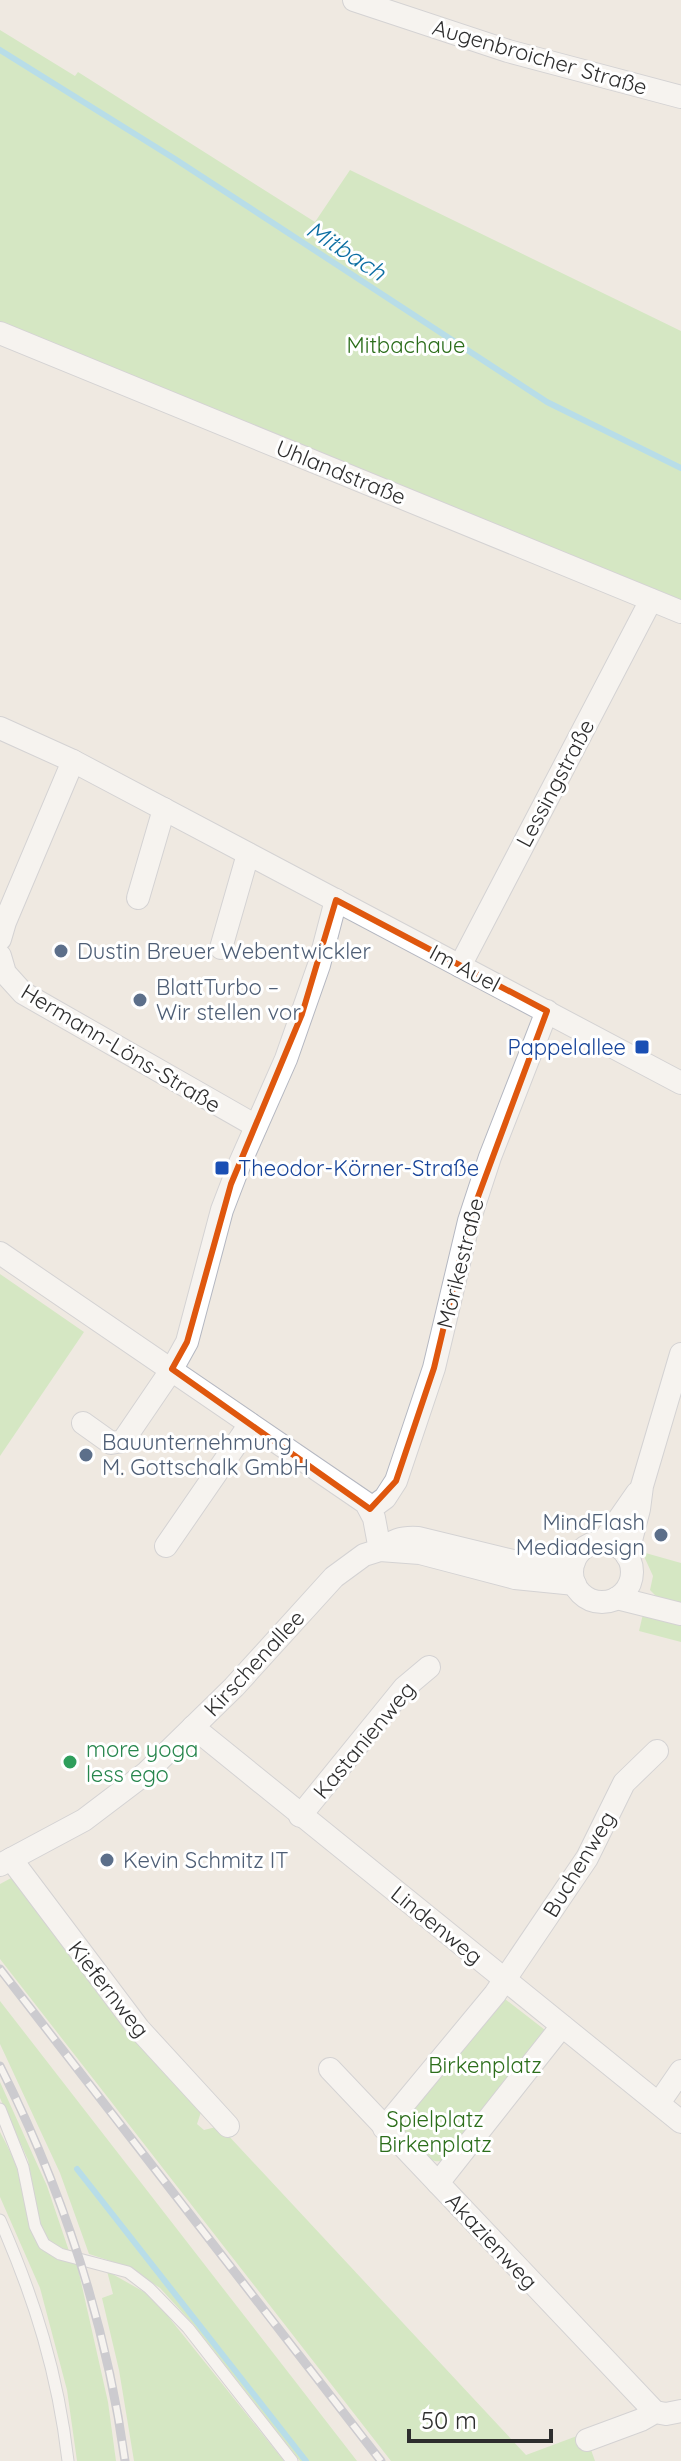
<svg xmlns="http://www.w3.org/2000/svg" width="681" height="2461" font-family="Quicksand,sans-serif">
	<rect width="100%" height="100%" fill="#efe9e1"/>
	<g fill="#b6e59e">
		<path d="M0 30 75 76 78 72 315 222 350 170 681 331V605L0 322Z"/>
		<path d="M0 1274 84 1332 0 1456Z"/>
		<path d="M642 1552 681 1563V1608L660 1600 650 1590 653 1576Z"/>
		<path d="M643 1614 681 1620V1642L639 1631Z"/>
		<path d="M13 1877 201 2112 197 2124 204 2130 216 2127 226 2133 526 2455 585 2433 595 2461H391L0 1959V1884Z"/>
		<path d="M505 1999 545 2030 445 2160C431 2167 405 2145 402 2130 401 2126 403 2123 405 2118L499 2001Z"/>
		<path d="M0 2001 357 2461H300L193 2324 160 2288 126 2266 89 2254 60 2173 0 2044Z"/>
		<path d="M0 2082 47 2186 69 2251 51 2243 40 2225 28 2160 0 2098Z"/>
		<path d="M0 2132C7 2145 14 2158 18 2172 32 2220 19 2248 77 2264L108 2402 116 2461H77L67 2390 40 2288 0 2197Z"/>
		<path d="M107 2271 146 2293 167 2315 284 2461H134L119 2370 102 2298 113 2294Z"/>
	</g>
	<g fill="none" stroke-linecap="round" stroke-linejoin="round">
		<g stroke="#75cff0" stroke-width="6">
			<path d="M0 50 175 159 547 402 681 468"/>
			<path d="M77 2169 306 2461"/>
		</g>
		<defs>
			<g id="lane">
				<path d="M0 2109 23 2167 35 2226 44 2244 60 2254 128 2272 149 2288 188 2328 292 2461"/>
				<path d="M0 2220C35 2300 58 2374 68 2461"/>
			</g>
			<g id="street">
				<path d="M354 0 508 51 681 97"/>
				<path d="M0 333 681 612"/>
				<path d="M0 728 73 761 681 1083"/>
				<path d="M138 898 164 809"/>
				<path d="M0 939 5 922 73 761"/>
				<path d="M221 948 248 854"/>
				<path d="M0 956 5 973 23 993 256 1126"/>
				<path d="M460 966 651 600"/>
				<path d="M0 1253 366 1503 374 1518 380 1550"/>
				<path d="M83 1423 111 1443 123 1441 172 1369 187 1342 222 1210 240 1163 286 1059 319 965 336 900"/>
				<path d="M370 1509 385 1498 396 1481 434 1368 469 1221 490 1157 547 1011"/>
				<path d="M603 1542 637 1493"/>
				<circle cx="602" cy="1572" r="30"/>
				<path d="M166 1546 250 1424"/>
				<path d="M380 1550C393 1540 401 1537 418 1538L513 1561 539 1564 574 1562"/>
				<path d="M627 1556 639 1509 642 1486 681 1354"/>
				<path d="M617 1598 681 1614"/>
				<path d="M193 1727 681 2122"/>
				<path d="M300 1816 404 1688 429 1667"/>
				<path d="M11 1859 139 2029 228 2126"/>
				<path d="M0 1865 84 1820 146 1773 234 1687 334 1577 364 1555 380 1550 420 1553 515 1578 575 1584"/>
				<path d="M330 2069 655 2412"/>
				<path d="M659 2103 681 2071"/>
				<path d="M384 2128 495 1994 587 1858 624 1783 657 1751"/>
				<path d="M438 2183 562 2026"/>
				<path d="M587 2440 641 2420 655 2412 666 2414 681 2411"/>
			</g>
		</defs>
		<use href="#lane" stroke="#b4b7c1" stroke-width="13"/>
		<use href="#street" stroke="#b4b7c1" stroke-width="24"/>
		<use href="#lane" stroke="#fff" stroke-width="11"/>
		<use href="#street" stroke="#fff" stroke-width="22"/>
		<defs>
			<g id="rail">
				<path d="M0 1969 381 2461"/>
				<path d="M0 2066C63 2191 106 2322 125 2461"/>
			</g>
		</defs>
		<use href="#rail" stroke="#a3a6b8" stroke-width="9"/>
		<use href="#rail" stroke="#fff" stroke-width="6" stroke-dasharray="18" stroke-linecap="butt"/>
	</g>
	<path d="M0 0H681V2461H0ZM336 900 547 1011 469 1221 434 1368 396 1481 370 1509 172 1369 187 1342 231 1184 302 1014Z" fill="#efe9e1" fill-opacity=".55" fill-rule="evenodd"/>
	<path fill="none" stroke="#df570e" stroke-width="6" stroke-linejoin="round" d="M336 900 547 1011 469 1221 434 1368 396 1481 370 1509 172 1369 187 1342 231 1184 302 1014Z"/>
	<g fill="#5c6f8a" stroke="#fff" stroke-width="3">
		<circle cx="61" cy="951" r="8"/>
		<circle cx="140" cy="1000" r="8"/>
		<circle cx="86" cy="1455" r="8"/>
		<circle cx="661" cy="1535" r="8"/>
		<circle cx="107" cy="1860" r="8"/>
	</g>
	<g fill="#1a4fb4" stroke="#fff" stroke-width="3">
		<rect x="634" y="1039" width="16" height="16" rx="4"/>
		<rect x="214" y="1160" width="16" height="16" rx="4"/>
	</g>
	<circle fill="#2e9e5b" stroke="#fff" stroke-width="3" cx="70" cy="1762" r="8"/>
	<g text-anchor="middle" stroke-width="6" stroke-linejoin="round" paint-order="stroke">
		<g font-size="22" fill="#2e2e2e" stroke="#fff">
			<text transform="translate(540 57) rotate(16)" y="8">Augenbroicher Straße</text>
			<text transform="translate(341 472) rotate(22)" y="8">Uhlandstraße</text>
			<text transform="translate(555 783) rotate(-62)" y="8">Lessingstraße</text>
			<text transform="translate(465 968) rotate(28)" y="8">Im Auel</text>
			<text transform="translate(121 1048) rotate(31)" y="8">Hermann-Löns-Straße</text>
			<text transform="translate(460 1263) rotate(-76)" y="8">Mörikestraße</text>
			<text transform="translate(254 1663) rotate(-47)" y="8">Kirschenallee</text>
			<text transform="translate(364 1740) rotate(-50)" y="8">Kastanienweg</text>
			<text transform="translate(579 1864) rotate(-59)" y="8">Buchenweg</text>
			<text transform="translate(437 1925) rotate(39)" y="8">Lindenweg</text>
			<text transform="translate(109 1989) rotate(52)" y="8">Kiefernweg</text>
			<text transform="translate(492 2241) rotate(47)" y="8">Akazienweg</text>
		</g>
		<g font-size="22" fill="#2c6e1b" stroke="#fff">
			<text x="406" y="353">Mitbachaue</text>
			<text x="485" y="2073">Birkenplatz</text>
			<text x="435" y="2127">Spielplatz<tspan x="435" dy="25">Birkenplatz</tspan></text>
		</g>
		<g font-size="22" fill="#4e5e75" stroke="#fff" text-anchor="start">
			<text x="77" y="959">Dustin Breuer Webentwickler</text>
			<text x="156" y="995">BlattTurbo –<tspan x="156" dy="25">Wir stellen vor</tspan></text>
			<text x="102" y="1450">Bauunternehmung<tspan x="102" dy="25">M. Gottschalk GmbH</tspan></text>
			<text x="645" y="1530" text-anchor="end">MindFlash<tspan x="645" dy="25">Mediadesign</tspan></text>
			<text x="123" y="1868">Kevin Schmitz IT</text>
		</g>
		<g font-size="22" fill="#164399" stroke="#fff" text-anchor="end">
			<text x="626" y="1055">Pappelallee</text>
			<text x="238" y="1176" text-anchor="start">Theodor-Körner-Straße</text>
		</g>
		<g font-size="22" fill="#27864d" stroke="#fff" text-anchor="start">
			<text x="86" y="1757">more yoga<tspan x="86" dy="25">less ego</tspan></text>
		</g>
		<g font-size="24" font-style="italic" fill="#0d6fa3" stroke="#fff">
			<text transform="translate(346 251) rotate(33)" y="8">Mitbach</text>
		</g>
	</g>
	<path d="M409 2429v12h142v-12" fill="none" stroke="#2e2e2e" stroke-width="4"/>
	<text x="421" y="2429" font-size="24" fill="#2e2e2e" stroke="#ffffff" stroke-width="6" paint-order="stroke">50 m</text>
</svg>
